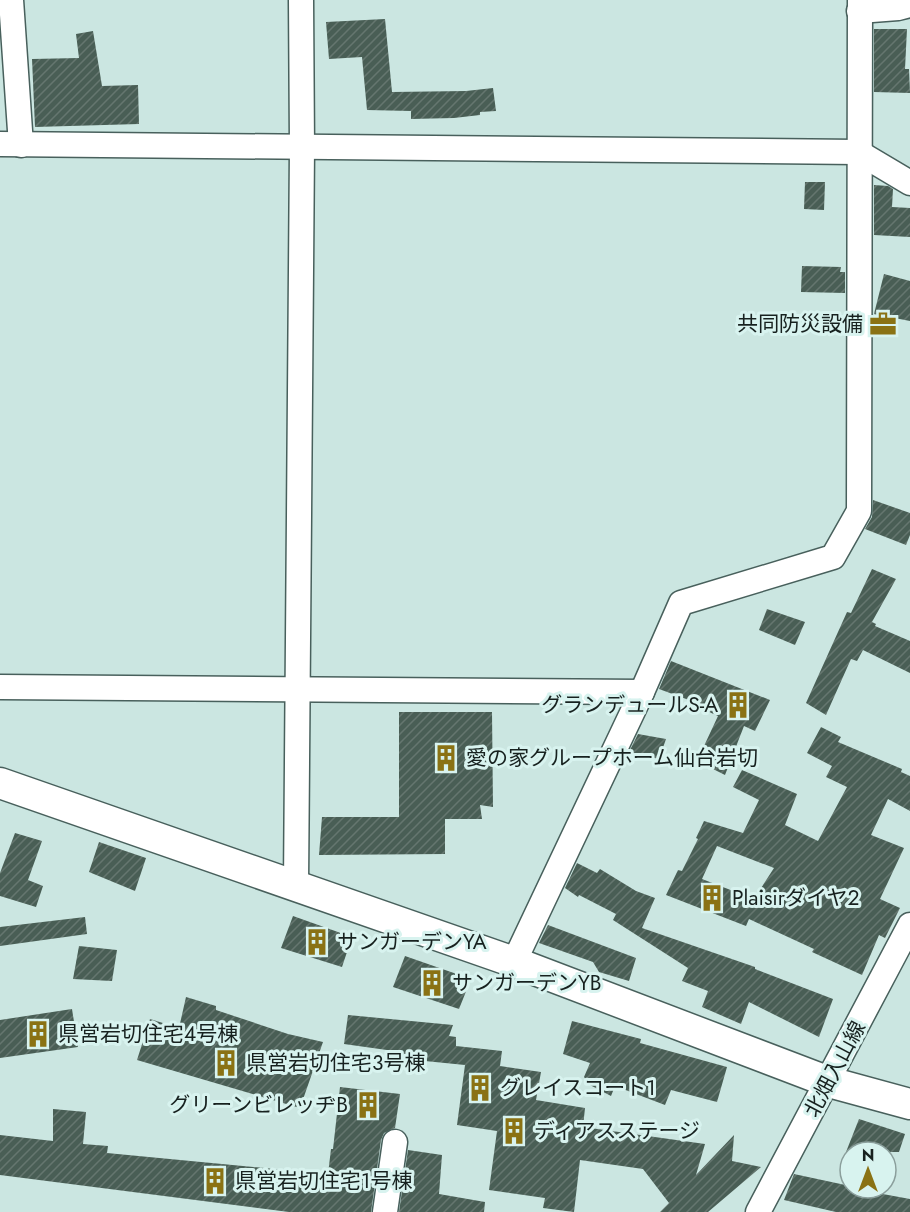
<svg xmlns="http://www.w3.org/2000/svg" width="910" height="1212" font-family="Jost,'Noto Sans JP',sans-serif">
	<defs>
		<pattern id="building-hatch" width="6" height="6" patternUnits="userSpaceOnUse" patternTransform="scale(1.5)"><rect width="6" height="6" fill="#495e55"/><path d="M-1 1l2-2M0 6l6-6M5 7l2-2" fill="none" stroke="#65766f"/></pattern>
	</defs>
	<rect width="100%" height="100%" fill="#cbe6e1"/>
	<g fill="url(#building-hatch)" fill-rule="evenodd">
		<path d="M385 19 392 92 466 91 493 88 496 111 480 112V115L454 118 411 119V111L367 110 362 57 329 59 326 22Z"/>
		<path d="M874 29H907L905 69H909L910 93 874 92Z"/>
		<path d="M93 31 102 86 138 85 139 124 35 127 32 59 79 58 76 34Z"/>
		<path d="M805 182H825L824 210 804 209Z"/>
		<path d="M874 185 888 186 893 189 892 207 910 208V237L874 235Z"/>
		<path d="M802 266 841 267 840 272H845V293L801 292Z"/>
		<path d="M884 274 910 281V321L874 314Z"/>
		<path d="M873 500 910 513V535L906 545 865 529 872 517Z"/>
		<path d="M872 569 896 579 872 622 876 624 875 626 910 641V673L863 650 857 661 851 659 826 715 806 703 847 612 851 613Z"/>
		<path d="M767 609 805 622 795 645 759 630Z"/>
		<path d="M671 661 770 700 755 731 744 726 725 775 697 761 718 716 707 711 708 707 659 689Z"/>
		<path d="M399 712H492L493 807 480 805 482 819H445V854L319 855 322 817H399Z"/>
		<path d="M821 727 841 737 838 742 902 769 901 772 910 776V811L888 799 871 835 904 848 880 899 900 908 885 938 879 935 862 975 812 952 814 949 749 919 746 926 666 895 678 870 682 871 698 839 696 838 704 821 743 833 759 800 733 787 742 770 797 794 785 825 818 841 847 787 826 777 832 766 807 753ZM717 846 774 868 754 899 702 879Z"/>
		<path d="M638 734 666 739 659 759 629 752Z"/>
		<path d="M15 833 42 841 28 880 43 886 36 907 0 896V873Z"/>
		<path d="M99 842 146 858 135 891 89 872Z"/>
		<path d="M577 863 597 873 600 869 636 891 655 898 642 928 755 967V969L833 999 819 1037 749 1002 741 1024 702 1007 708 991 682 981 688 968 613 920 616 914 579 895 578 897 565 888Z"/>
		<path d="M293 916 352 937 342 967 281 948Z"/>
		<path d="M85 917 87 934 0 946V927Z"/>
		<path d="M548 925 636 958 629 981 599 972 593 962 539 943Z"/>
		<path d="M79 946 117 950 112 981 73 979Z"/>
		<path d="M405 956 471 979 459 1009 393 987Z"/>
		<path d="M186 997 216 1006V1010L288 1034 323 1042 300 1108 137 1060 150 1019 179 1028Z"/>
		<path d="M72 1009 78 1047 0 1058V1020Z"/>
		<path d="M348 1015 453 1025 449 1036 456 1037V1046L502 1051 500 1066 541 1072 536 1100 585 1108 583 1127 705 1144 696 1175 734 1135 732 1161 761 1167 708 1212H660L669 1203 643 1169 580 1160 574 1212 543 1208 545 1198 489 1190 497 1131 457 1125 465 1065 395 1058 394 1051 344 1044Z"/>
		<path d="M572 1021 641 1039 640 1043 727 1067 717 1102 671 1090 665 1105 615 1086 611 1096 590 1085 584 1077 590 1063 563 1054Z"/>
		<path d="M340 1087 400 1094 395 1128 384 1133 381 1140 371 1212H289L0 1175V1135L53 1141V1109L86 1112 83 1144 108 1146 107 1153 328 1174 331 1149H333Z"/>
		<path d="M859 1119 905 1134 899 1152H846Z"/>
		<path d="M408 1150 442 1155 439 1194 485 1202 484 1212H399Z"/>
		<path d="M794 1174 850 1186V1188L910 1199V1212H836L784 1200Z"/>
	</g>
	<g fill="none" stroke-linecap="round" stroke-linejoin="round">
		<defs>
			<g id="minor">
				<path d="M11 0 21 145"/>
				<path d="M859 11 898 8 910 5"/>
				<path d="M0 144 858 152 910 183"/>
				<path d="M0 687 642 692"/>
				<path d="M296 885 302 147 301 0"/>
				<path d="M514 962 642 692 681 603 833 557 859 511 860 0"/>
				<path d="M385 1212 395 1142"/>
				<path d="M758 1212 910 925"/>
			</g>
			<path id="tertiary" d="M0 783 514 962 829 1082 910 1104"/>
		</defs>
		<use href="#minor" stroke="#48605c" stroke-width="27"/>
		<use href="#tertiary" stroke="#48605c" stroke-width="33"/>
		<use href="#minor" stroke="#fff" stroke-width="24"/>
		<use href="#tertiary" stroke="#fff" stroke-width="30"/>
	</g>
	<defs>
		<symbol id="office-bare" viewBox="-9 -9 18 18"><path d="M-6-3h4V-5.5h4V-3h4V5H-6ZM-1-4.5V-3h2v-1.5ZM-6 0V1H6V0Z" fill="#8a7214" stroke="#d8f3ef" stroke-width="2.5" paint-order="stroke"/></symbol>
		<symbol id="building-bare" viewBox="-9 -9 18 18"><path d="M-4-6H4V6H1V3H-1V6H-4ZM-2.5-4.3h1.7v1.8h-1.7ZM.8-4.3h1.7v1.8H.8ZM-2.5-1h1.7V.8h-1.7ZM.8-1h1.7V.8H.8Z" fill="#8a7214" stroke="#d8f3ef" stroke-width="2.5" paint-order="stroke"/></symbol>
	</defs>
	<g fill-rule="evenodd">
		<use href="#office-bare" x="864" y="305" width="38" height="38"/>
		<use href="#building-bare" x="719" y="686" width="38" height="38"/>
		<use href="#building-bare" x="427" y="739" width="38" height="38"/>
		<use href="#building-bare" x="693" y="879" width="38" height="38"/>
		<use href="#building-bare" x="298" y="923" width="38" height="38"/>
		<use href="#building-bare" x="413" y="964" width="38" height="38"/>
		<use href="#building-bare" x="19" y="1015" width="38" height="38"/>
		<use href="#building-bare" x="207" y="1044" width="38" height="38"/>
		<use href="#building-bare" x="461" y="1069" width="38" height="38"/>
		<use href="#building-bare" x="349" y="1086" width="38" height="38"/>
		<use href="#building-bare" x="495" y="1112" width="38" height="38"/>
		<use href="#building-bare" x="196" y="1162" width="38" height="38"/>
	</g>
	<g text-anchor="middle" stroke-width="6" stroke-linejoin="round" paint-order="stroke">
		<g font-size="21" fill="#17211f" stroke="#d8f3ef" text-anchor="start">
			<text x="863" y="331" text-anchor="end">共同防災設備</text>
			<text x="718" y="712" text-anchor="end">グランデュールS-A</text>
			<text x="466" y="765">愛の家グループホーム仙台岩切</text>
			<text x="732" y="905">Plaisirダイヤ2</text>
			<text x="337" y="949">サンガーデンYA</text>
			<text x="452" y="990">サンガーデンYB</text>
			<text x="58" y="1041">県営岩切住宅4号棟</text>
			<text x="246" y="1070">県営岩切住宅3号棟</text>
			<text x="500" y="1095">グレイスコート1</text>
			<text x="348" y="1112" text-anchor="end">グリーンビレッヂB</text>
			<text x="534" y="1138">ディアスステージ</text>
			<text x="235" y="1188">県営岩切住宅1号棟</text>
		</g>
		<g font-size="21" fill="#17211f" stroke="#d8f3ef">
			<text transform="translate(835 1069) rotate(-62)" y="7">北畑入山線</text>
		</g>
	</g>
	<g transform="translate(868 1170)"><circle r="28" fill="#d8f3ef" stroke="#8b9f9c" stroke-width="1.5"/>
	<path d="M0-4.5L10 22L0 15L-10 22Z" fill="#8a7214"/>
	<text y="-9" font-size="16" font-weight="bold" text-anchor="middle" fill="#17211f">N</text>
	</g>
</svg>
